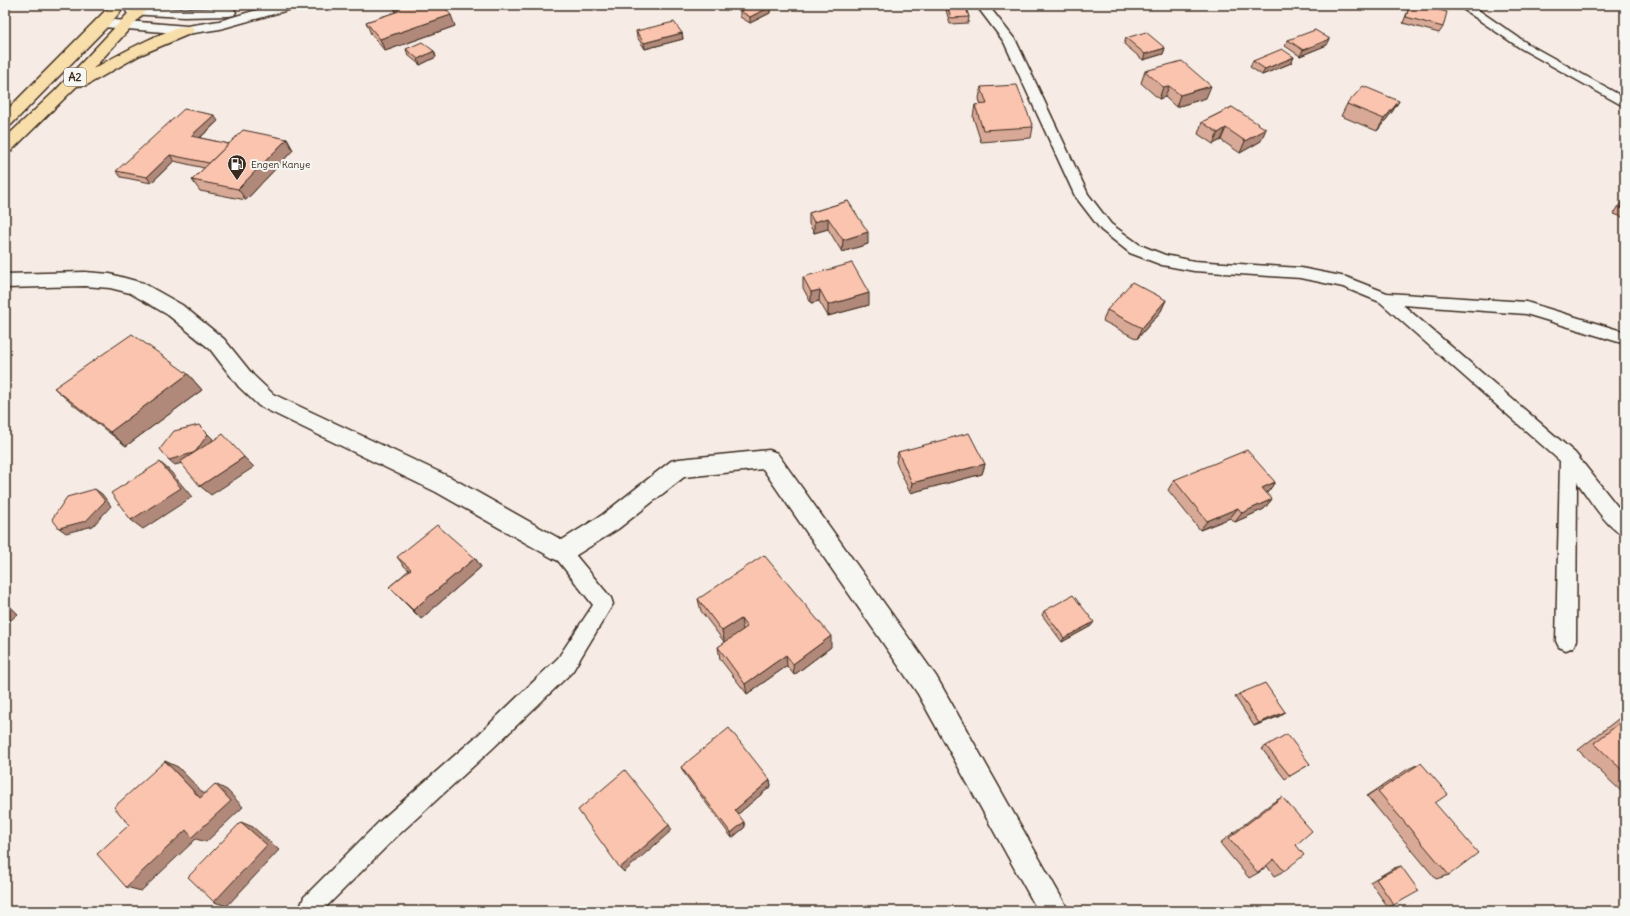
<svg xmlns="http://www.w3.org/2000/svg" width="1630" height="916" font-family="Delius,sans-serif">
	<rect width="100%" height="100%" fill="#f7ece5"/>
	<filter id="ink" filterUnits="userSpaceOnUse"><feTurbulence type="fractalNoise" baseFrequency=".025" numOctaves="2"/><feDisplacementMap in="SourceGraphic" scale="8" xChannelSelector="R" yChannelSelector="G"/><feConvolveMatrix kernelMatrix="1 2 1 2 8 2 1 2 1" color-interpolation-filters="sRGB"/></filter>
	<g filter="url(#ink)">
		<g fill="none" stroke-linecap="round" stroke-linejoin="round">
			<defs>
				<g id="lane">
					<path d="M976 5H988L1016 41 1088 194 1111 224 1140 245 1165 255 1194 261 1301 268 1346 277 1387 293 1526 302 1625 332V344L1526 314 1403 305 1575 453 1625 516V536C1607 529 1589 498 1577 482L1576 641 1573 647 1566 650 1559 647 1556 641 1560 461 1380 302 1343 287 1301 278 1194 271 1162 265 1130 253 1101 230 1075 196 1004 42Z"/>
					<path d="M1457 5H1471L1528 44 1625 98V107L1520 48Z"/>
					<path d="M562 544 568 546 611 598 613 604 572 672 492 749 395 838 325 908 326 911H303L301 905 304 897 379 822 478 735 558 658 593 605 556 558 553 552 556 546Z"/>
				</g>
				<path id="street" d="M85 272 110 274 143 283 182 305 224 339 253 375 273 394 452 478 562 540 602 515 671 461 679 459 769 450 777 453 936 676 1069 911H1038L918 694 763 469 684 477 618 529 570 559 562 562 554 559 436 492 259 406 239 387 210 349 168 315 130 293 110 288 85 286 5 288V274Z"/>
				<g id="secondary">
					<path d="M274 5H297L295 8 220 29 187 34 103 27 98 26 96 23 98 20 103 19 187 26 219 21Z"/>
					<path d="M133 7 184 9 229 8 234 9 236 12 234 15 229 16 184 17 128 14 126 11 128 8Z"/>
				</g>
				<g id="highway">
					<path d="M111 5H126L108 26 11 125 5 126V112Z"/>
					<path d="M136 5H151L93 69C111 59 175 22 192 27L194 30 192 33 140 55 87 85 77 86 11 151 5 152V138L55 91Z"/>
				</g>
			</defs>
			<use href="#lane" stroke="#3b2a1e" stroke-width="3"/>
			<use href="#street" stroke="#3b2a1e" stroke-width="3"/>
			<use href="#secondary" stroke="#3b2a1e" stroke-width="3"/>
			<use href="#highway" stroke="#3b2a1e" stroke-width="3"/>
			<use href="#lane" fill="#f6f6f2" fill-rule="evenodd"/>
			<use href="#street" fill="#f6f6f2" fill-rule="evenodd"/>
			<use href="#secondary" fill="#f6f6f2" fill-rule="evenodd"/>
			<use href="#highway" fill="#f8deab" fill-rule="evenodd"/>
		</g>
		<g fill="#d8a996" stroke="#3b2a1e">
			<path d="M393 5H442L455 26 385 51 371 34 366 22 396 12Z"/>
			<path d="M941 5H965L969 17 968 23 950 24 946 10V8L943 9Z"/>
			<path d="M1410 5H1420L1443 27 1439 33 1403 23Z"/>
			<path d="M1538 5H1551L1542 8Z"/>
			<path d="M770 7V13L750 23 740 17V11Z"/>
			<path d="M636 31 682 33 683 39 645 49 637 37Z"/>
			<path d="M1126 38 1165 48 1163 54 1143 60 1124 44Z"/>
			<path d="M1288 40 1327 45 1300 56 1285 46Z"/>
			<path d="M406 49 434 51 436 57 420 65 408 55Z"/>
			<path d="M1294 57 1291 63 1262 75 1250 67 1253 61Z"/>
			<path d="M1145 71 1206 98 1176 107 1165 97 1159 99 1141 83Z"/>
			<path d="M981 87 1033 127 1031 138 981 142 973 117 975 105H981L979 99Z"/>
			<path d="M1399 101 1392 112 1377 131 1341 116 1347 104Z"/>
			<path d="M1232 107 1261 141 1240 153 1221 140 1213 144 1198 134 1202 122Z"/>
			<path d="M218 121 200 138 229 144 287 139 293 150 246 200 200 191 192 180 204 168 174 161 151 183 121 177 116 171Z"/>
			<path d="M1625 199V218L1614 214 1621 202Z"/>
			<path d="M848 201 868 244 842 252 828 229 814 233 809 224V213Z"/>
			<path d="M803 277 869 305 828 316 819 301 811 303 803 288Z"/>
			<path d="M1166 300 1161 311 1137 339 1103 321 1107 310Z"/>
			<path d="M188 374 202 390 126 446 71 403 54 388Z"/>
			<path d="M898 452 985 464 982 474 910 493 896 462Z"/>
			<path d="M1174 480 1275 482 1268 492 1266 493 1272 499 1264 509 1235 522 1230 518 1200 530 1168 490Z"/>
			<path d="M397 557 475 558 481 567 421 619 389 587 409 570 404 566Z"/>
			<path d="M698 599 831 647 794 675 787 666 747 694 720 659 718 647 725 643 701 611Z"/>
			<path d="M1044 611 1091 626 1062 642 1042 615Z"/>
			<path d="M1239 694 1285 712 1280 716 1254 726 1235 697Z"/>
			<path d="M1625 714V795L1578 750 1622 716Z"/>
			<path d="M1266 746 1310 764 1285 779 1262 749Z"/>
			<path d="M1421 763 1449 875 1436 879 1367 796 1408 769Z"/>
			<path d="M681 767 770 780 771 786 738 814 745 827 732 838 684 773Z"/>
			<path d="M1282 797 1296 845 1284 871 1274 876 1267 866 1258 873 1249 878 1220 843 1272 803Z"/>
			<path d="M1401 866 1394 905 1388 907 1370 882 1394 868Z"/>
		</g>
		<g fill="#b0897a" stroke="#3b2a1e">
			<path d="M943 5H947L946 8 943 9Z"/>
			<path d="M1544 5H1551L1542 8Z"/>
			<path d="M770 7V13L750 23V17Z"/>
			<path d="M451 15 455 26 385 51 380 39Z"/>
			<path d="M682 33 683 39 645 49 644 43Z"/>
			<path d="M1330 39 1327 45 1300 56 1303 50Z"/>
			<path d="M1165 48 1163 54 1143 60 1145 54Z"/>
			<path d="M434 51 436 57 420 65 418 59Z"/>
			<path d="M1294 57 1291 63 1262 75 1265 69Z"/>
			<path d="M1169 86 1165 97 1159 99 1163 87Z"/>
			<path d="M1211 86 1206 98 1176 107 1180 95Z"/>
			<path d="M1399 101 1392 112 1377 131 1384 119Z"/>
			<path d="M214 115 218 121 195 142 191 136Z"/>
			<path d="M1226 128 1221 140 1213 144 1218 133Z"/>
			<path d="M1266 129 1261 141 1240 153 1245 141Z"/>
			<path d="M287 139 293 150 246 200 238 189Z"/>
			<path d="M170 155 174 161 151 183 147 177Z"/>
			<path d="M828 218V229L814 233V222Z"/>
			<path d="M868 232V244L842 252 843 240Z"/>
			<path d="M820 290 819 301 811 303V292Z"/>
			<path d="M869 293V305L828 316V305Z"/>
			<path d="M1166 300 1161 311 1137 339 1142 328Z"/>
			<path d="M188 374 202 390 126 446 110 432Z"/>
			<path d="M208 434 213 439 201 458 175 465 169 460Z"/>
			<path d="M244 457 254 467 211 495 200 486Z"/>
			<path d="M160 462 171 472 192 497 143 529 131 520Z"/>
			<path d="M985 464 982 474 910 493 912 483Z"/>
			<path d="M1275 482 1268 492 1255 497 1262 488Z"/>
			<path d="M95 489 102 494 111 506 93 526 66 533 59 528Z"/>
			<path d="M1272 499 1264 509 1235 522 1242 513Z"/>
			<path d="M1238 508 1230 518 1200 530 1207 521Z"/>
			<path d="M475 558 481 567 421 619 413 610Z"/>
			<path d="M5 601 18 614 5 625Z"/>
			<path d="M741 619 743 631 725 643 722 631Z"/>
			<path d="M1094 622 1091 626 1062 642 1064 638Z"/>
			<path d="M831 636V647L794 675 793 664Z"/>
			<path d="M786 655 787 666 747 694 745 684Z"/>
			<path d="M1285 712 1280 716 1254 726 1259 723Z"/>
			<path d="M165 761 178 767 213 803 200 798Z"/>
			<path d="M770 780 771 786 737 815 735 810Z"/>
			<path d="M215 784 227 790 243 807 206 842 196 839 141 891 126 887Z"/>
			<path d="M241 822 253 827 279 850 227 906 214 902Z"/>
			<path d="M744 822 745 827 732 838 731 833Z"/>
			<path d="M669 825 672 830 624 872 620 868Z"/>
		</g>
		<g fill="#fbc4af" stroke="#3b2a1e">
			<path d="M394 5H442L451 15 380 39 366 22 399 11Z"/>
			<path d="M752 5H767L770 7 750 17 740 11Z"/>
			<path d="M947 5H965L969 17 951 18Z"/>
			<path d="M1410 5H1420L1447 12 1443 27 1406 17Z"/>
			<path d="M674 22 682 33 644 43 636 31Z"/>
			<path d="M1315 30 1330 39 1303 50 1288 40Z"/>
			<path d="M1146 32 1165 48 1145 54 1126 38Z"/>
			<path d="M422 42 434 51 418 59 406 49Z"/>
			<path d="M1282 49 1294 57 1265 69 1253 61Z"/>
			<path d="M1182 61 1211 86 1180 95 1169 86 1163 87 1145 71Z"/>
			<path d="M1017 85 1033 127 983 130 975 105 987 104 981 87Z"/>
			<path d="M1363 86 1399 101 1384 119 1347 104Z"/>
			<path d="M1232 107 1266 129 1245 141 1226 128 1218 133 1202 122Z"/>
			<path d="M184 109 214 115 191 136 229 144 209 163 170 155 147 177 116 171Z"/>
			<path d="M243 130 287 139 238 189 192 180Z"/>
			<path d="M1625 200V210L1620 208Z"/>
			<path d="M848 201 868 232 843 240 828 218 814 222 809 213Z"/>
			<path d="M852 263 869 293 828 305 820 290 811 292 803 277Z"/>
			<path d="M1132 282 1166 300 1142 328 1107 310Z"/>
			<path d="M132 334 188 374 110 432 54 388Z"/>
			<path d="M199 425 208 434 196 451 193 453 169 460 160 449 174 431Z"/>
			<path d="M969 433 985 464 912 483 898 452Z"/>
			<path d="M223 434 244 457 200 486 180 462Z"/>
			<path d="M1247 450 1275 482 1262 488 1272 499 1242 513 1238 508 1207 521 1174 480Z"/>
			<path d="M160 462 181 488 131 520 111 493Z"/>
			<path d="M95 489 105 501 86 521 59 528 52 519 67 497Z"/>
			<path d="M437 525 475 558 413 610 389 587 411 569 397 557Z"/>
			<path d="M764 555 831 636 793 664 786 655 745 684 718 647 747 627 741 619 722 631 698 599Z"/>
			<path d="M1073 595 1094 622 1064 638 1044 611Z"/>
			<path d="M1265 683 1285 712 1259 723 1239 694Z"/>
			<path d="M1625 719V773L1594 743Z"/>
			<path d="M729 728 770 780 735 810 744 822 731 833 681 767Z"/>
			<path d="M1287 734 1310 764 1290 776 1266 746Z"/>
			<path d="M165 761 200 798 215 784 231 801 192 837 186 830 126 887 97 854 129 825 114 807Z"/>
			<path d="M1421 763 1448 794 1435 803 1478 853 1449 875 1378 791Z"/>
			<path d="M625 770 669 825 620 868 578 810Z"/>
			<path d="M1282 797 1312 831 1296 845 1304 855 1284 871 1274 859 1258 873 1229 838Z"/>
			<path d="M241 822 267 845 214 902 188 877Z"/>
			<path d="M1401 866 1419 891 1394 905 1376 879Z"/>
		</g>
	</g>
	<defs>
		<symbol id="fuel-pin" viewBox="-11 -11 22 30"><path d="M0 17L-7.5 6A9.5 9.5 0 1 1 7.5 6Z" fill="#3b2a1e" stroke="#f6f6f2"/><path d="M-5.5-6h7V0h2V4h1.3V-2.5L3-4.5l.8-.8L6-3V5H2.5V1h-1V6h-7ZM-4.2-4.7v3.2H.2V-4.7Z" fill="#fff"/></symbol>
	</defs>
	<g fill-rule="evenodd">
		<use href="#fuel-pin" x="226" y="153" width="22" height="30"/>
	</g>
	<g text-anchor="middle" stroke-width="4" stroke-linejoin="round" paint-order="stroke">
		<g font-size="10" fill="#3b2a1e" stroke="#f6f6f2" text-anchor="start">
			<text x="251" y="168">Engen Kanye</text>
		</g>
		<rect fill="#f6f6f2" stroke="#73675e" stroke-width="1" x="64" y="68" width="22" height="18" rx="3"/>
		<g font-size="11" font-weight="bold" fill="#3b2a1e">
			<text x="75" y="81">A2</text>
		</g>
	</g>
	<rect width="1630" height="916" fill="none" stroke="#f6f6f2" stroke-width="20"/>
	<rect x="10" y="10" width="1610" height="896" fill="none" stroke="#3b2a1e" stroke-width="1.5" filter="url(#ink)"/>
</svg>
